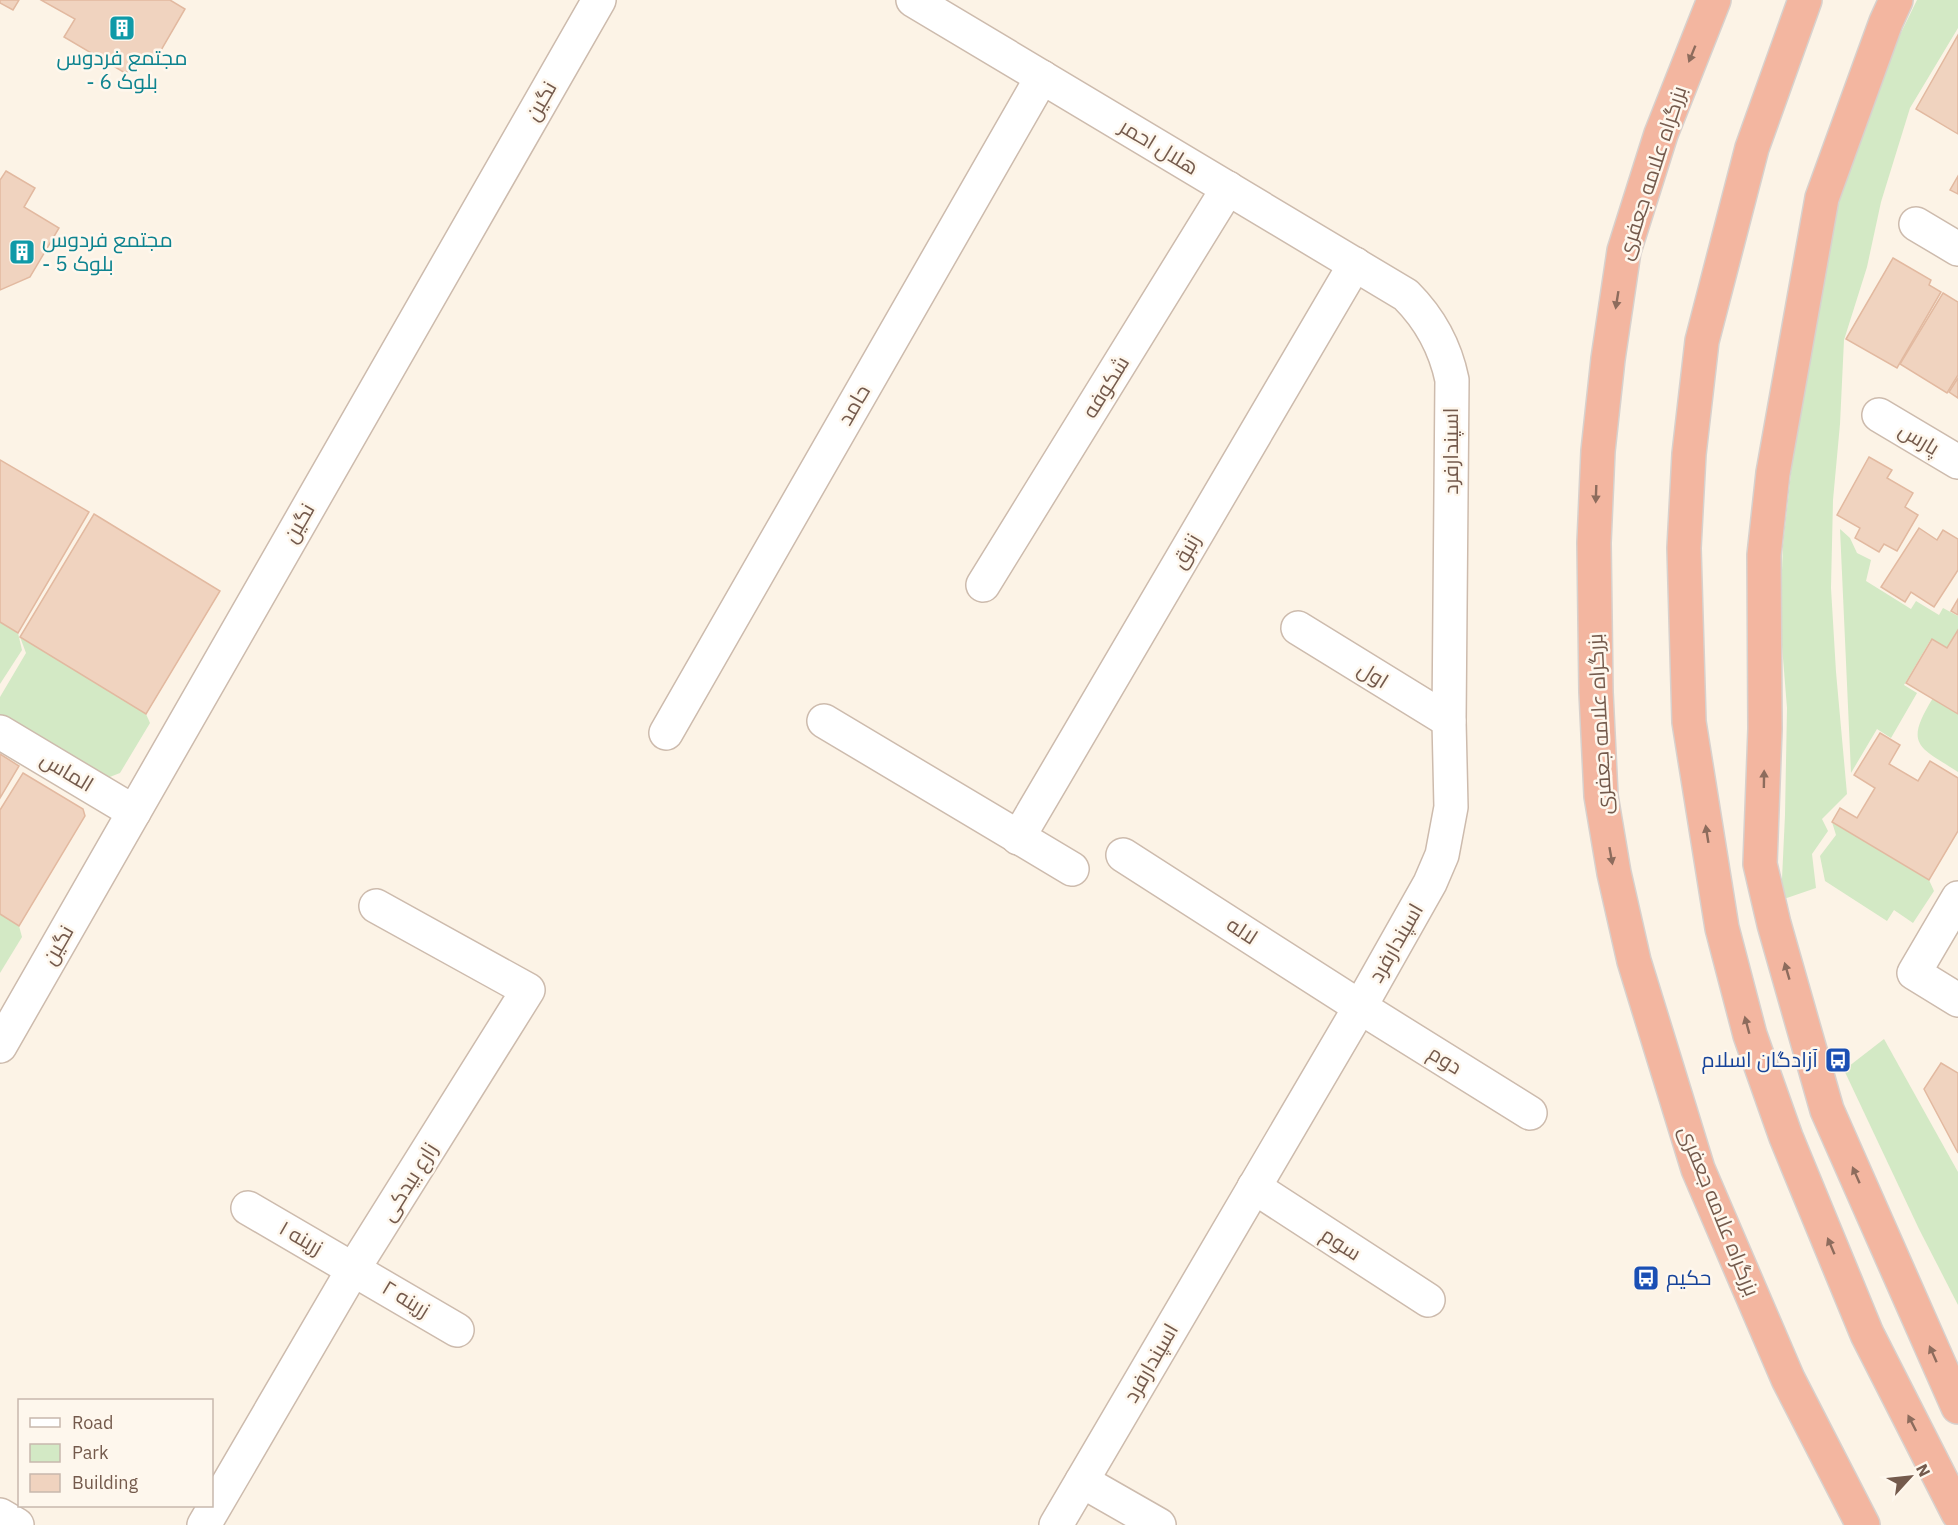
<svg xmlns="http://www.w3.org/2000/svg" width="1958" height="1525" font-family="'IBM Plex Sans',Cairo,sans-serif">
	<rect width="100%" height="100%" fill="#fcf3e6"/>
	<g fill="#d3e9c5">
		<path d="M1917 0H1958V28L1910 108 1881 202 1867 267 1844 340 1840 424 1833 500 1831 588 1836 672 1847 794 1822 819 1828 831 1812 854 1816 888 1781 900 1785 815 1787 708 1780 621 1783 545 1800 392 1834 206 1894 47Z"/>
		<path d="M1840 529 1850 538 1857 553 1871 560 1866 581 1911 609 1916 601 1939 615 1943 608 1958 616V636L1949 652 1930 641 1904 685 1917 693 1891 738 1877 729 1851 773Z"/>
		<path d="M0 622 18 633 22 650 0 684Z"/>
		<path d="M20 637 146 714 150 723 120 773 102 780 0 718V697L26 653Z"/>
		<path d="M1933 698 1958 714V772C1918 746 1904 745 1933 698Z"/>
		<path d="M1832 822 1929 880 1934 891 1913 923 1894 910 1887 921 1825 881 1820 856 1836 835Z"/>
		<path d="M0 914 19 926 22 937 0 973Z"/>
		<path d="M1884 1039 1958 1172V1305L1919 1229 1844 1070Z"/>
	</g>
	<g fill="#f0d3bf" stroke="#e2b9a0" stroke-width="1.5">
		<path d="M0 0H19L13 10 0 3Z"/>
		<path d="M41 0H170L185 9 156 59 125 73 64 37 75 19Z"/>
		<path d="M1958 35V134L1916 109Z"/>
		<path d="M6 171 35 188 24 207 59 228 30 277 0 290V180Z"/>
		<path d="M1958 176V194L1950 190Z"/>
		<path d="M1893 258 1931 280 1929 285 1941 292 1897 368 1846 339Z"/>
		<path d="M1943 293 1958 302V375L1947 393 1900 364Z"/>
		<path d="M1958 378V398L1949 392Z"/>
		<path d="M1869 457 1892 470 1887 478 1913 493 1905 507 1918 515 1897 551 1884 544 1879 552 1855 538 1860 528 1837 515Z"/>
		<path d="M0 460 89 512 18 633 0 622Z"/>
		<path d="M94 514 220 591 146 714 20 637Z"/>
		<path d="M1919 528 1937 540 1943 530 1958 539V570L1934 607 1911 592 1905 602 1881 587Z"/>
		<path d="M1958 599V615L1951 611Z"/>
		<path d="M1958 630V714L1906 683 1932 639 1947 648Z"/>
		<path d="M1880 733 1900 745 1889 764 1918 781 1930 761 1958 778V831L1929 880 1832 822 1840 808 1857 818 1875 788 1854 775Z"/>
		<path d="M0 754 19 766 0 798Z"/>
		<path d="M23 773 83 809 85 816 19 926 0 914V810Z"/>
		<path d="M1941 1063 1958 1073V1153L1924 1089Z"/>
	</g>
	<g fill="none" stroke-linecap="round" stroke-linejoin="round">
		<defs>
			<g id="minor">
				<path d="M913 0 1406 295C1430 319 1445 346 1452 380L1449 721 1451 807 1442 855 1430 883 1360 1007 1056 1525"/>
				<path d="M1916 224 1958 249"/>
				<path d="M1879 415 1958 462"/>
				<path d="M983 585 1228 188"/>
				<path d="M1298 628 1449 721"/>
				<path d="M824 721 1072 869"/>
				<path d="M0 732 134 812"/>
				<path d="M666 733 1042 77"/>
				<path d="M1018 838 1355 264"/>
				<path d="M1123 855 1360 1007 1530 1113"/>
				<path d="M1958 898 1914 973 1958 1000"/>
				<path d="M0 1046 599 0"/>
				<path d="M1254 1187 1428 1300"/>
				<path d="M248 1208 457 1330"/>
				<path d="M1082 1481 1159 1525"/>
				<path d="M0 1515 17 1525"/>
				<path d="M204 1525 354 1268 528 990 376 906"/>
			</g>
			<g id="highway">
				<path d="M1714 0 1661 134 1624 251 1608 359 1598 451 1594 543 1596 692 1601 796 1614 873 1634 961 1698 1169 1788 1379 1863 1525"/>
				<path d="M1805 0 1752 148 1702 341 1689 454 1684 548 1689 722 1722 928 1750 1035 1786 1137 1867 1334 1958 1513"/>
				<path d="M1896 0 1886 22 1822 198 1773 473 1764 555 1765 729 1760 864 1774 924 1827 1110 1958 1407"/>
			</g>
		</defs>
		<use href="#minor" stroke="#cdbbad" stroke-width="36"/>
		<use href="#highway" stroke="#d8d1cd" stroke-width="36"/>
		<use href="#minor" stroke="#fff" stroke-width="33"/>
		<use href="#highway" stroke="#f3b6a0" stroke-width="33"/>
	</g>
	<defs><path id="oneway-solid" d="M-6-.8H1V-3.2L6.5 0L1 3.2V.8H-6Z" transform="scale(1.5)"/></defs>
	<g fill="#8d6c5d">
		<use href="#oneway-solid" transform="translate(1692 54) rotate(112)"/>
		<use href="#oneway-solid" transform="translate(1617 300) rotate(99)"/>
		<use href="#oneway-solid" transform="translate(1596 494) rotate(92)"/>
		<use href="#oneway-solid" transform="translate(1764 779) rotate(-89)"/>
		<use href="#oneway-solid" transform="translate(1707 834) rotate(-99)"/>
		<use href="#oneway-solid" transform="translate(1611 856) rotate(80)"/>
		<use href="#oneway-solid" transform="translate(1787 971) rotate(-106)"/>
		<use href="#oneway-solid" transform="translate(1747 1025) rotate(-105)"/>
		<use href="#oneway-solid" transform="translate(1856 1175) rotate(-114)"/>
		<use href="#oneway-solid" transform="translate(1831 1246) rotate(-113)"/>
		<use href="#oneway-solid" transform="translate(1933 1354) rotate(-114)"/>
		<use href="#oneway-solid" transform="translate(1912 1423) rotate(-117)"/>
	</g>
	<defs>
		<symbol id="building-square" viewBox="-11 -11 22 22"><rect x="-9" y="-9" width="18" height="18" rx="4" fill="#0f9aa8" stroke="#fef7ed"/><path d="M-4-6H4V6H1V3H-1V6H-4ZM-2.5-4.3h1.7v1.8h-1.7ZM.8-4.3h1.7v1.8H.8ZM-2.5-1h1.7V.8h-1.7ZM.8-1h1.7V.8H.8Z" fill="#fff"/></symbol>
		<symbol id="bus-square" viewBox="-11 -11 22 22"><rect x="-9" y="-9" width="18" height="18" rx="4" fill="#1a4fb4" stroke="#fef7ed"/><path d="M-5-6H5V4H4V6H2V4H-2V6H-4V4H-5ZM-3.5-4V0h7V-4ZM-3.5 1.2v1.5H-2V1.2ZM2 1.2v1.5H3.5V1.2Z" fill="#fff"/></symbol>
	</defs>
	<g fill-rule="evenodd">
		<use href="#building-square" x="107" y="13" width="30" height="30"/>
		<use href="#building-square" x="7" y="237" width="30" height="30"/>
		<use href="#bus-square" x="1823" y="1045" width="30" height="30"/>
		<use href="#bus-square" x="1631" y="1263" width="30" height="30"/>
	</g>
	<g text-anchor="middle" stroke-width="5" stroke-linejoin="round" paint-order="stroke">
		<g font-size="21" fill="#0d838f" stroke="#fef7ed">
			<text x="122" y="65">مجتمع فردوس<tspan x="122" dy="24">- بلوک 6</tspan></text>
			<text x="42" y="247" text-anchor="start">مجتمع فردوس<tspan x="42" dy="24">- بلوک 5</tspan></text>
		</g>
		<g font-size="21" fill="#745a4c" stroke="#fef7ed">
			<text transform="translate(541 101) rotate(-60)" y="7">نگین</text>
			<text transform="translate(1159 147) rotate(31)" y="7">هلال احمر</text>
			<text transform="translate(1652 173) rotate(-72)" y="7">بزرگراه علامه جعفری</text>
			<text transform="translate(1106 387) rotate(-58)" y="7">شکوفه</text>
			<text transform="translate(854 405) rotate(-60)" y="7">حامد</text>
			<text transform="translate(1919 439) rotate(31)" y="7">پارس</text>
			<text transform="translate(1451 451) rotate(-90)" y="7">اسپندارفرد</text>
			<text transform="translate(299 523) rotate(-60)" y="7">نگین</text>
			<text transform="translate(1186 551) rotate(-60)" y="7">زنبق</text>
			<text transform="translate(1373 675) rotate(32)" y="7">اول</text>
			<text transform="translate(1600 724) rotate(-93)" y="7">بزرگراه علامه جعفری</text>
			<text transform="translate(67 772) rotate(31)" y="7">الماس</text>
			<text transform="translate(1242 931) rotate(33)" y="7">لاله</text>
			<text transform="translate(1396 943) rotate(-60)" y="7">اسپندارفرد</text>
			<text transform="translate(58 945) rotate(-60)" y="7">نگین</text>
			<text transform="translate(1445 1060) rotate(32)" y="7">دوم</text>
			<text transform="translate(409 1182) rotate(-58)" y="7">زارع بیدکی</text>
			<text transform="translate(1719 1211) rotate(68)" y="7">بزرگراه علامه جعفری</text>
			<text transform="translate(301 1238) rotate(30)" y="7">زرینه ۱</text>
			<text transform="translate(1341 1244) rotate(33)" y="7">سوم</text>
			<text transform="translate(406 1299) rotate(31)" y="7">زرینه ۲</text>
			<text transform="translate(1151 1363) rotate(-60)" y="7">اسپندارفرد</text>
		</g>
		<g font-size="21" fill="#164399" stroke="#fef7ed" text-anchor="end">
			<text x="1818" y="1067">آزادگان اسلام</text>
			<text x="1666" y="1285" text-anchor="start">حکیم</text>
		</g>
	</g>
	<rect x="18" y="1399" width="195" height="108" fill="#fef7ed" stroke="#c7b8ad" stroke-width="1.5"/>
	<rect x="30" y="1418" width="30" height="9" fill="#ffffff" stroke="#c7b8ad" stroke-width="1.5"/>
	<text x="72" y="1429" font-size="18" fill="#745a4c">Road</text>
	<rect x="30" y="1444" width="30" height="18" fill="#d3e9c5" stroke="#c7b8ad" stroke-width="1.5"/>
	<text x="72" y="1459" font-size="18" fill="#745a4c">Park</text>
	<rect x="30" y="1474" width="30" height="18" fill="#f0d3bf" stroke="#c7b8ad" stroke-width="1.5"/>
	<text x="72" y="1489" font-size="18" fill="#745a4c">Building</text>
	<g transform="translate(1910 1477) rotate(63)" stroke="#fef7ed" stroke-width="4.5" paint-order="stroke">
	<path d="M0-4.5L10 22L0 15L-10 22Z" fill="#745a4c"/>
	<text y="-9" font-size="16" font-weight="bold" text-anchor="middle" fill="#745a4c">N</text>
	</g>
</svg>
